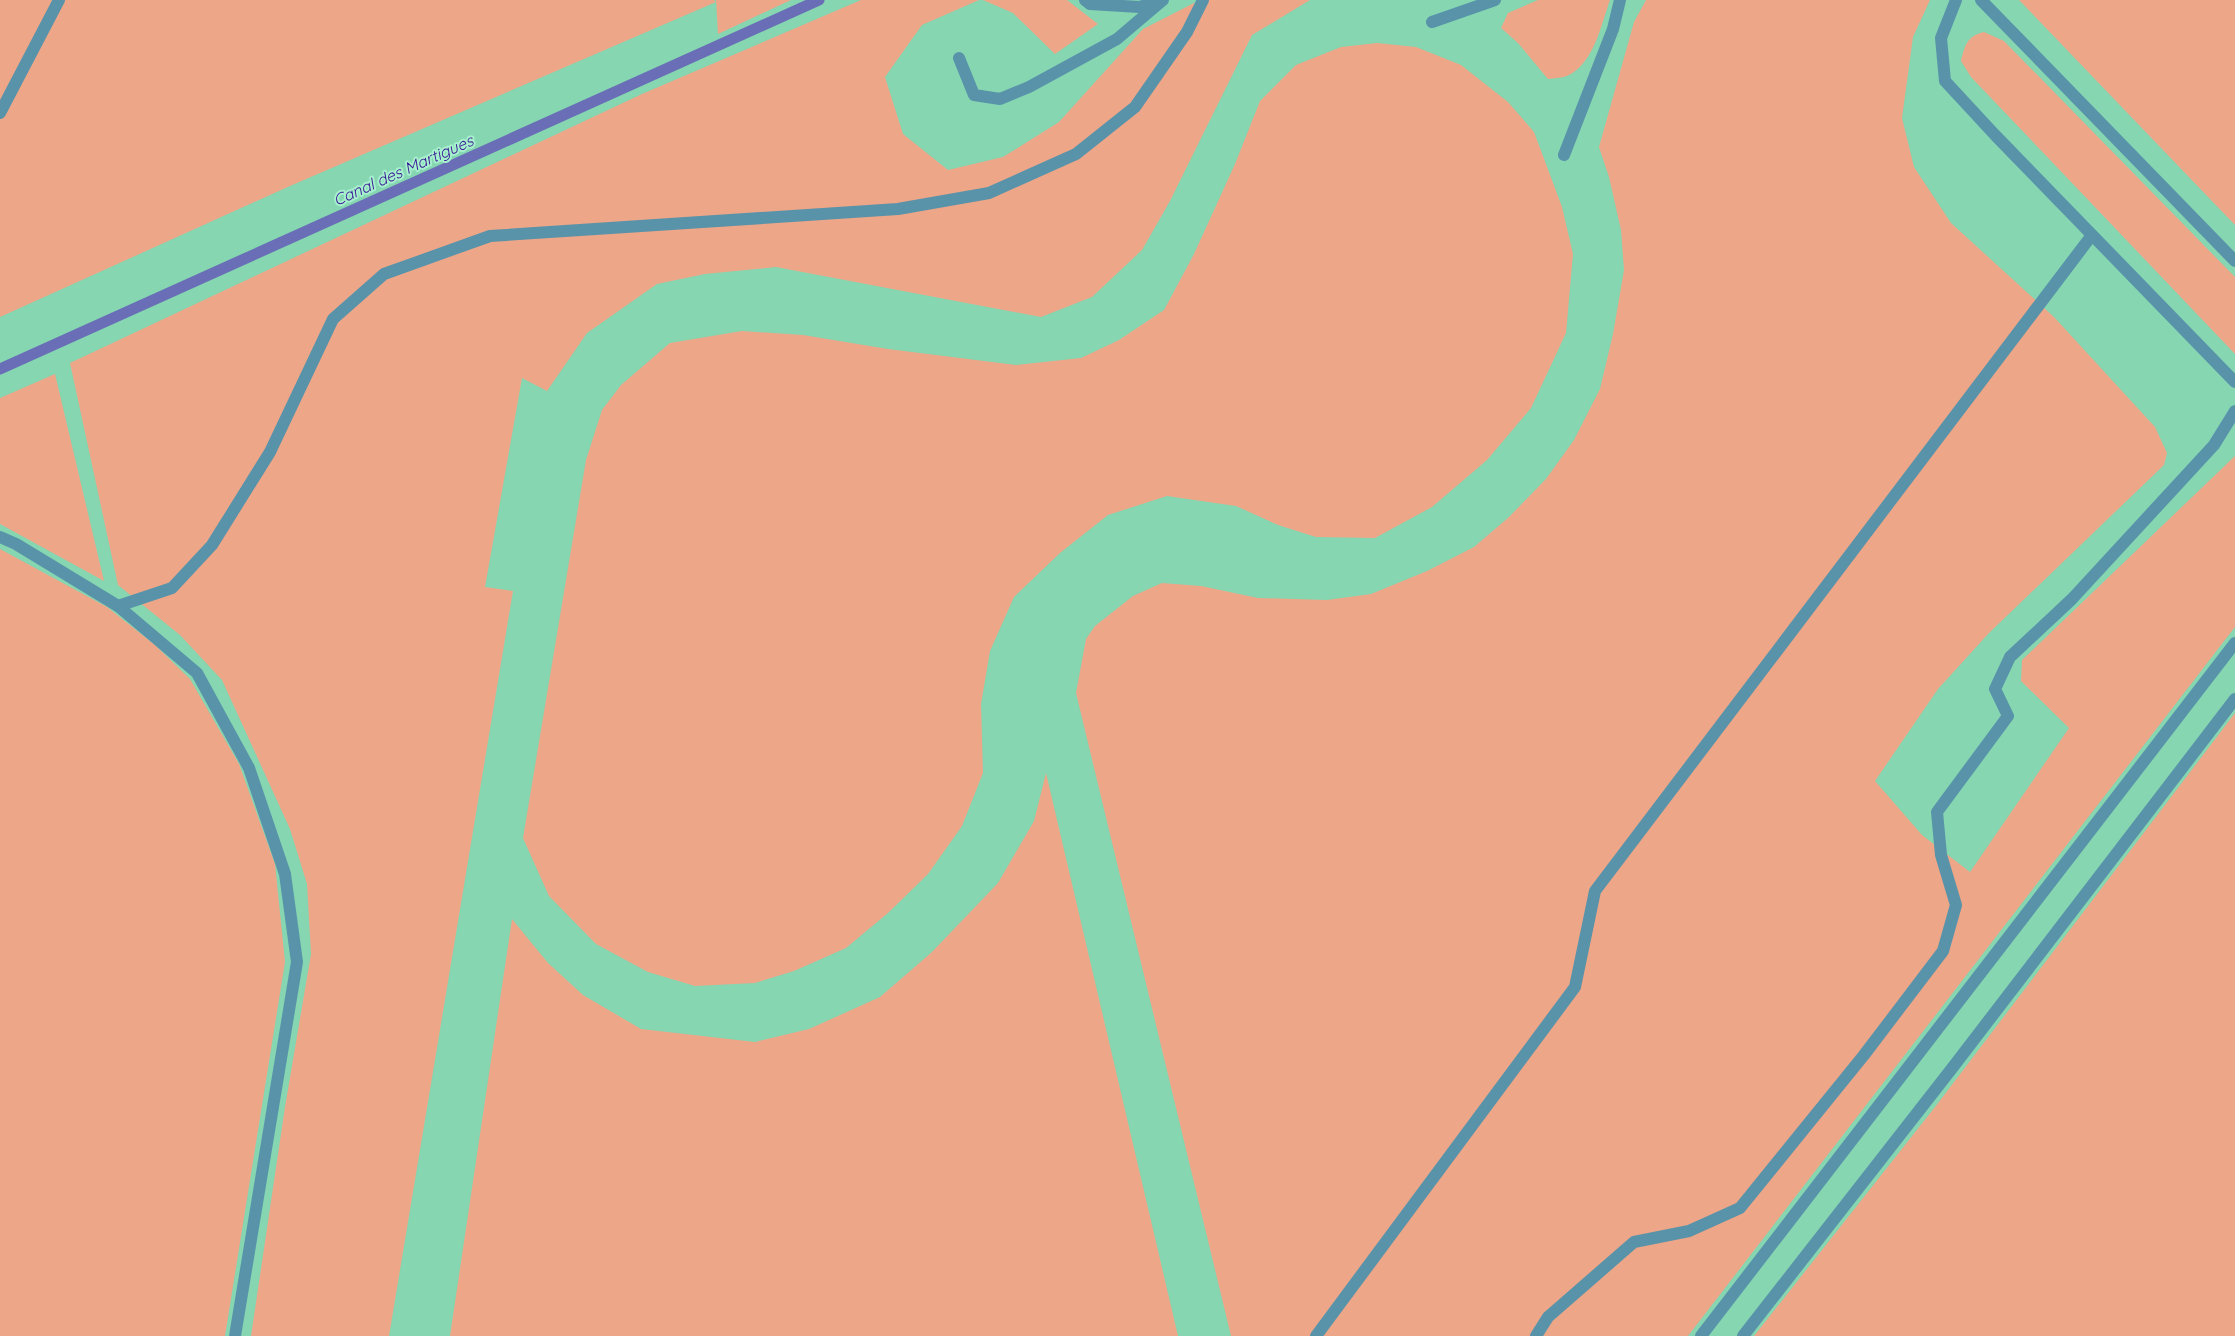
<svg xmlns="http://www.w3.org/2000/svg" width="2235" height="1336" font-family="Quicksand,sans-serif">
	<rect width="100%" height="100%" fill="#99e2c0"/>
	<rect fill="#85d6b1" x="0" y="0" width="2235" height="1336"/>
	<g fill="#eda688">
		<path d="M0 0H714L716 2 290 186 0 317Z"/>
		<path d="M716 0H791L718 34Z"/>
		<path d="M861 0H979L922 25 885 77 903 134 948 170 1003 157 1059 122 1143 29 1200 0H1310L1252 35 1170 201 1142 250 1092 297 1041 317 776 267 705 274 657 284 587 333 547 391 522 378 485 587 513 591 389 1336H251L285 1107 311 954 307 884 290 829 222 680 180 635 118 585 70 363 642 94Z"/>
		<path d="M983 0H1067L1098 24 1055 54 1013 13Z"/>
		<path d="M1538 0H1610C1601 25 1594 64 1567 76 1561 78 1554 78 1548 79L1518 43 1501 28 1508 13Z"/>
		<path d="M1646 0H1930L1913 37 1902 118 1914 167 1951 223 2054 317 2155 427 2167 453 2164 465 1989 633 1938 689 1875 781 1922 835 1970 872 2069 728 2021 681 2022 660 2235 456V627L1688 1336H1231L1076 693 1086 639 1095 626 1133 596 1162 583 1201 586 1258 598 1327 600 1371 594 1427 571 1474 547 1509 517 1546 479 1574 440 1600 389 1613 334 1624 270 1621 230 1609 177 1599 147 1634 22Z"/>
		<path d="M2019 0H2235V225L2023 4Z"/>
		<path d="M1984 32 2004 41 2235 277V354L1971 77 1961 61C1965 45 1967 36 1984 32Z"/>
		<path d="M1377 43 1416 47 1461 65 1508 102 1534 132 1562 207 1573 254 1566 333 1531 408 1487 460 1432 507 1375 538 1316 537 1278 525 1236 506 1167 496 1108 515 1060 553 1014 597 990 651 981 704 983 773 962 826 928 874 888 913 846 948 794 971 755 983 695 986 648 972 596 944 549 896 523 838 586 460 602 410 621 385 670 343 742 331 803 335 888 349 1016 365 1081 358 1119 340 1164 310 1194 254 1235 164 1260 101 1296 65 1341 47Z"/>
		<path d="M55 374 104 581 0 524V398Z"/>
		<path d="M0 549 107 607 155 645 190 679 239 764 275 864 285 962 225 1336H0Z"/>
		<path d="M2235 713V1336H1754L1935 1107Z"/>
		<path d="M1046 773 1178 1336H450L512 919 548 963 583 995 641 1029 755 1042 809 1029 880 997 932 952 998 883 1034 821Z"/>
	</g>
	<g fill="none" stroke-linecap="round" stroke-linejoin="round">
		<path stroke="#696eb7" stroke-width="11" d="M0 369 819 0"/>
		<g stroke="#5893aa" stroke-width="12">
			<path d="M1085 0 1090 4 1139 7 1158 2"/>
			<path d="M1956 0 1941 38 1945 81 1995 135 2235 382"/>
			<path d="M1981 0 2235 261"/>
			<path d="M1432 22 1495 0"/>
			<path d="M959 58 974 95 1000 99 1029 87 1117 39 1163 0"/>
			<path d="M0 113 59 0"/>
			<path d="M1564 155 1613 29 1620 0"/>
			<path d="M0 537 16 544 118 606 197 673 249 768 285 874 297 962 235 1336"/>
			<path d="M118 606 172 588 212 545 270 452 333 319 384 274 490 236 898 209 989 193 1076 154 1135 107 1187 32 1203 0"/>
			<path d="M1316 1336 1575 987 1595 891 2092 235"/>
			<path d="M1536 1336 1548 1317 1634 1242 1689 1231 1740 1208 1864 1055 1943 951 1956 905 1941 855 1937 812 2008 716 1995 689 2010 657 2072 599 2214 445 2235 411"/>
			<path d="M1701 1336 2235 643"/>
			<path d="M1743 1336 1953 1067 2235 699"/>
		</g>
	</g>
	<g text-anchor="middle" stroke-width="4" stroke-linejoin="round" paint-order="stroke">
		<g font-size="16" font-style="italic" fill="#371193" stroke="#a6f0cd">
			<text transform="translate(403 170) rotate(-24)" y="6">Canal des Martigues</text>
		</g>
	</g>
</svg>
